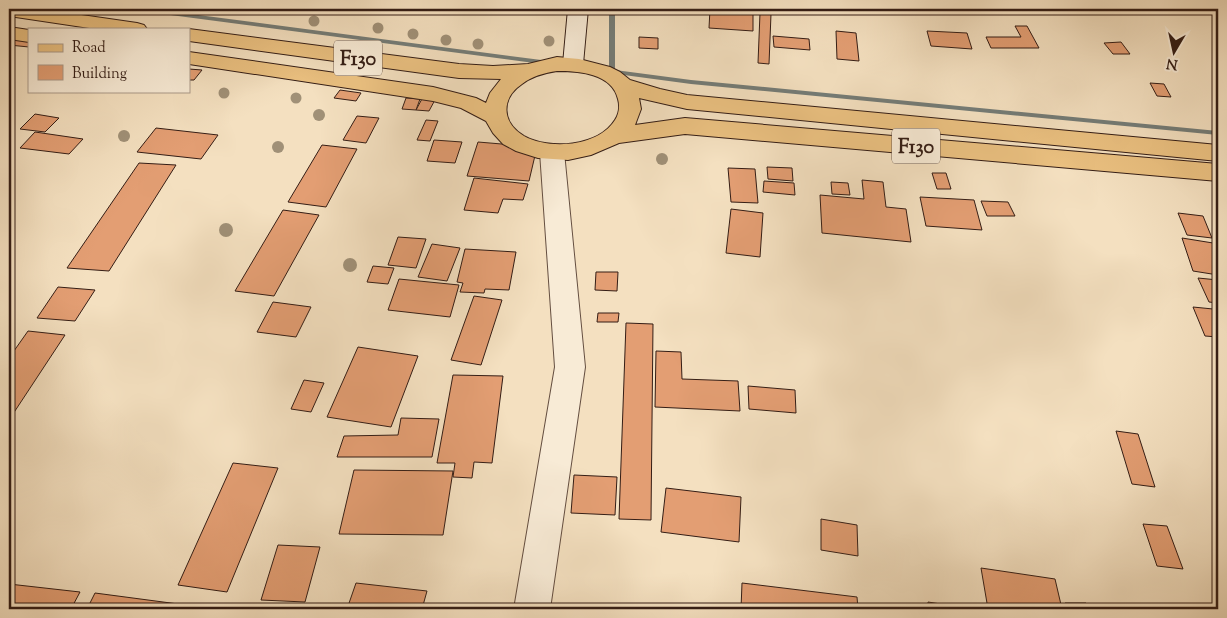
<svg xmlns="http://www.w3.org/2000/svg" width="1227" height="618" font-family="'Sorts Mill Goudy',serif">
	<rect width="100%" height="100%" fill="#f4e0c0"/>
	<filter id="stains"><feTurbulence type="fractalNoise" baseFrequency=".004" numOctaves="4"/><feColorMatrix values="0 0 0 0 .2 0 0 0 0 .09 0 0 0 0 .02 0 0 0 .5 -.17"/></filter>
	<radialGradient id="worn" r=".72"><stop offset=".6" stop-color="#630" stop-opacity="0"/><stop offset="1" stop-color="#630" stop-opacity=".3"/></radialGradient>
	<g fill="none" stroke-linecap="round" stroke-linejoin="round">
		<g fill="#747c77" fill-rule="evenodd">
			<path d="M137 9H152L549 61 552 63 549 65 140 11Z"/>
			<path d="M609 9H615V70L691 80 1218 131V135L691 84 609 73 606 71 609 69Z"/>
		</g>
	</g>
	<g fill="#e39e73" stroke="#341d15">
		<path d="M178 9H191L187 14 175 13Z"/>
		<path d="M710 9H753V31L709 28Z"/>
		<path d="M760 13 771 14 769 64 758 63Z"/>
		<path d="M1015 26H1027L1039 48H991L986 37H1021Z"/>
		<path d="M836 31 856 33 859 61 837 59Z"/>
		<path d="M927 31 967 33 972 49 931 46Z"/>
		<path d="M9 36 29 37V47L9 45Z"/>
		<path d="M773 36 809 39 810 50 774 47Z"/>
		<path d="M639 37 658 38V49L639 48Z"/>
		<path d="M1121 42 1130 54H1113L1104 43Z"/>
		<path d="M189 69 202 70 194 80H189Z"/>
		<path d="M1150 83 1164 84 1171 97 1157 96Z"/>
		<path d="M340 90 361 93 356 101 334 98Z"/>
		<path d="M423 97 436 98 429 111 416 110Z"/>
		<path d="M406 98 420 99 416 110 402 109Z"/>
		<path d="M35 114 59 118 45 132 20 129Z"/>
		<path d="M357 116 379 118 366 143 343 140Z"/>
		<path d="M426 120 438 121 430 141 417 140Z"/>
		<path d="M156 128 218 135 201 159 137 152Z"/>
		<path d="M35 132 83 139 69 154 20 148Z"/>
		<path d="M434 140 462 142 455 163 427 161Z"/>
		<path d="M478 142 537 147 529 181 467 176Z"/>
		<path d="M322 145 357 149 326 207 288 202Z"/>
		<path d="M139 163 176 165 109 271 67 268Z"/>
		<path d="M767 167 792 168 793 181 768 179Z"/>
		<path d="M728 168 755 169 758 203 731 202Z"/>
		<path d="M932 173H946L951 189H937Z"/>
		<path d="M474 178 528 184 523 200 503 199 498 213 464 210Z"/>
		<path d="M862 180 883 182 886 207 906 209 911 242 822 233 820 195 864 199Z"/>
		<path d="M764 181 794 183 795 195 763 192Z"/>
		<path d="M831 182 848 183 850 195 832 194Z"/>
		<path d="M920 197 974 200 982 230 926 226Z"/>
		<path d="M981 201 1008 202 1015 216H987Z"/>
		<path d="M731 209 763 213 760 257 726 253Z"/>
		<path d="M283 210 319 215 274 296 235 291Z"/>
		<path d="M1178 213 1203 216 1212 238 1187 235Z"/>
		<path d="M398 237 426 239 416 268 388 265Z"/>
		<path d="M1182 238 1213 243 1218 258V275L1193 271Z"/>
		<path d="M432 244 460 248 447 281 418 277Z"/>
		<path d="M465 249 516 252 509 290 485 289 484 293 460 292 463 283 457 282Z"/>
		<path d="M373 266 394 268 388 284 367 282Z"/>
		<path d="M596 272H618L617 291 595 290Z"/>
		<path d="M1198 278 1218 280V303L1209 302Z"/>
		<path d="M399 279 459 285 450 317 388 310Z"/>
		<path d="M58 287 95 290 75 321 37 318Z"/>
		<path d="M474 296 502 300 481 365 451 360Z"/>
		<path d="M273 302 311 307 296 337 257 332Z"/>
		<path d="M1193 307 1213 309 1218 320V337L1205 336Z"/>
		<path d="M598 313H619L618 322H597Z"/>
		<path d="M626 323 653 324 651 520 619 519Z"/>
		<path d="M28 331 65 335 9 420V358Z"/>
		<path d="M358 347 418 356 391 427 327 417Z"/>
		<path d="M656 351 681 352 682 379 738 381 740 411 655 407Z"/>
		<path d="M453 375 503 376 492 463 474 462 472 478 453 477 455 463H437Z"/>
		<path d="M304 380 324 383 311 412 291 409Z"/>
		<path d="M748 386 795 390 796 413 749 409Z"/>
		<path d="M401 418 439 419 432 457H337L344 436 398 435Z"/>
		<path d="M1116 431 1138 434 1155 487 1132 484Z"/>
		<path d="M233 463 278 468 227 592 178 585Z"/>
		<path d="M354 470 453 471 443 535 339 534Z"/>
		<path d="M574 475 617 477 615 515 571 513Z"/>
		<path d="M666 488 741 497 739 542 661 532Z"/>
		<path d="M821 519 857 525 858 556 821 550Z"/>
		<path d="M1143 524 1167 526 1183 569 1157 566Z"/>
		<path d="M278 545 320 547 305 602 261 600Z"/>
		<path d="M981 568 1055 579 1062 609H988Z"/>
		<path d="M356 583 427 591 422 609H347Z"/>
		<path d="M742 583 857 597 858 609H741Z"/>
		<path d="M9 584 80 592 71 609H9Z"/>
		<path d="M95 593 216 609H87Z"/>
		<path d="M928 602 960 607V609H928Z"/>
		<path d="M1065 603H1086L1088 609H1067Z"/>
	</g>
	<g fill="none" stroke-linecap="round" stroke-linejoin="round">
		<defs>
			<path id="street" d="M552 144 560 146 564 152 585 367 550 609H514L555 367 540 152 544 146Z"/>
			<path id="secondary" d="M568 9H588L583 64 580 69 573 71 566 69 563 64Z"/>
			<g id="primary">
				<path d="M9 9H40L137 23 144 25 147 29H96L9 16Z"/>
				<path d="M9 27 29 30V42L9 39Z"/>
				<path d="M189 29 459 64 493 66 528 64 557 57 579 59 610 67 620 72 630 80 660 89 687 95 1218 145V161L687 109 639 98 641 109 635 125 685 118 1218 164V181L685 134 619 143 591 155 568 160 538 158 516 151 503 144 493 133 486 121 461 108 433 101 189 64V52L433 87 476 98 486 103 490 93 501 79 459 78 189 41ZM557 71C578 71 612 73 618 99 620 106 619 114 615 120 598 147 549 150 524 136 502 123 500 99 522 84 532 76 544 73 557 71Z"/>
			</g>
		</defs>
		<use href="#street" stroke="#644e40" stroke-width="2"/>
		<use href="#secondary" stroke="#341d15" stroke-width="2"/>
		<use href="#primary" stroke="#341d15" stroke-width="2"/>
		<use href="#street" fill="#f8ebd6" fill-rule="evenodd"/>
		<use href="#secondary" fill="#f8ebd6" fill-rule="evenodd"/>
		<use href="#primary" fill="#eac080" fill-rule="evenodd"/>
	</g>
	<g fill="#a09077">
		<circle cx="314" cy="21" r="5.5"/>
		<circle cx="378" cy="28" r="5.5"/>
		<circle cx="413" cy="34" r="5.5"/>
		<circle cx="446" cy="40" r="5.5"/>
		<circle cx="549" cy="41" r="5.5"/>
		<circle cx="478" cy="44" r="5.5"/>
		<circle cx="224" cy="93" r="5.5"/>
		<circle cx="296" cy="98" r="5.5"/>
		<circle cx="319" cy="115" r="6"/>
		<circle cx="124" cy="136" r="6"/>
		<circle cx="278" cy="147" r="6"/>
		<circle cx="662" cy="159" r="6"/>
		<circle cx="226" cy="230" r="7"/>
		<circle cx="350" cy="265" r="7"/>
	</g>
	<g text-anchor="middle" stroke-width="4" stroke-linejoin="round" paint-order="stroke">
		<g fill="#f8ebd6" stroke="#6f5b4f" stroke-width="1">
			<rect x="334" y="40.5" width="48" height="35" rx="4"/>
			<rect x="892" y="128.5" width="48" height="35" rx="4"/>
		</g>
		<g font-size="20" font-weight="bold" fill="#341d15">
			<text x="358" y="65">F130</text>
			<text x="916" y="153">F130</text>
		</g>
	</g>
	<rect width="1227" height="618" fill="none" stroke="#f4e0c0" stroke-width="30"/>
	<rect x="10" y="10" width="1207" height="598" fill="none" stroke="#341d15" stroke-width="2.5"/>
	<rect x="15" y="15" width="1197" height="588" fill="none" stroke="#341d15"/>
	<rect x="28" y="28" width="162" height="65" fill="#f8ebd6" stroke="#aa9989"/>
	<rect x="38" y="44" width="25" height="8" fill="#eac080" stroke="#aa9989"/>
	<text x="72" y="52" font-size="15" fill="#341d15">Road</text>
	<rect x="38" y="65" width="25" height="15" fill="#e39e73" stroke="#aa9989"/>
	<text x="72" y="78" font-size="15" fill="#341d15">Building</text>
	<g transform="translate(1174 52) rotate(189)" stroke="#f8ebd6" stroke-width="4" paint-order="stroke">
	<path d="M0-4L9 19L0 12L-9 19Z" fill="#341d15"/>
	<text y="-8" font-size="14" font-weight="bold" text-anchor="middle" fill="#341d15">N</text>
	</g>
	<rect width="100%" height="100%" filter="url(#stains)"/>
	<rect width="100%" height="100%" fill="url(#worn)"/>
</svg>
